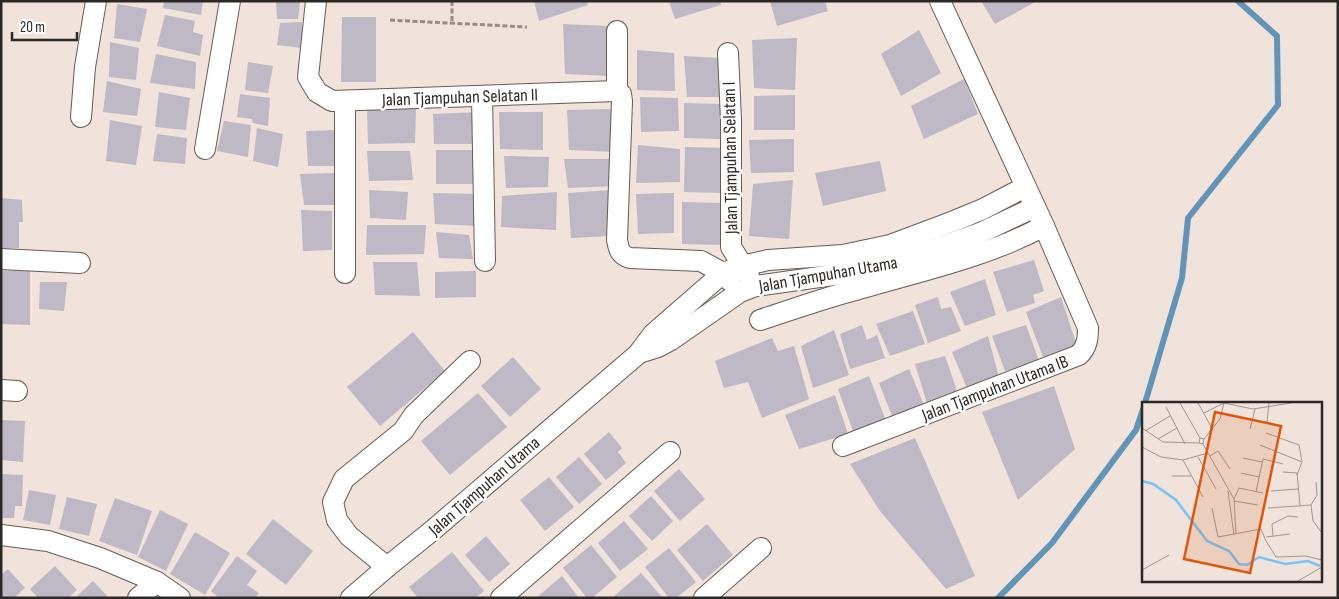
<svg xmlns="http://www.w3.org/2000/svg" width="1339" height="599" font-family="'Sofia Sans Condensed',sans-serif">
	<rect width="100%" height="100%" fill="#efe3db"/>
	<g fill="none" stroke-linecap="round" stroke-linejoin="round">
		<g stroke="#6194b6" stroke-width="6">
			<path d="M1145 403 1182 278 1188 218 1278 105 1277 36 1238 1"/>
			<path d="M998 598 1052 543 1136 430 1143 409"/>
		</g>
	</g>
	<g fill="#beb9c4">
		<path d="M164 1H203L201 15 163 8Z"/>
		<path d="M534 1H587L588 5 539 21Z"/>
		<path d="M669 1H720L721 5 675 19Z"/>
		<path d="M770 1H825L828 11 777 26Z"/>
		<path d="M981 1H1037L995 24Z"/>
		<path d="M276 2H300L298 19H277Z"/>
		<path d="M117 4 147 9 140 42 114 38Z"/>
		<path d="M165 15 195 21 193 32 203 35 200 56 157 46Z"/>
		<path d="M342 17H376V82H341Z"/>
		<path d="M302 22V48L277 45 280 23Z"/>
		<path d="M563 24 609 26V76L565 74Z"/>
		<path d="M919 30 941 73 901 96 881 54Z"/>
		<path d="M797 38 795 90 754 88 752 40Z"/>
		<path d="M110 42 139 48 136 80 109 77Z"/>
		<path d="M637 50 674 53 675 91 637 90Z"/>
		<path d="M156 54 196 62 195 89 150 83Z"/>
		<path d="M684 56 721 58 723 97H687Z"/>
		<path d="M248 62 273 66 268 93 245 90Z"/>
		<path d="M964 79 978 114 924 139 911 106Z"/>
		<path d="M107 81 141 89 137 116 103 112Z"/>
		<path d="M159 92 190 98 186 130 155 127Z"/>
		<path d="M240 94 270 98 268 126 253 123 252 119 237 117Z"/>
		<path d="M795 95V130H754V96Z"/>
		<path d="M640 97 678 98 679 131 641 132Z"/>
		<path d="M684 103 720 104 721 139 684 138Z"/>
		<path d="M367 108 416 109 415 143 368 144Z"/>
		<path d="M611 109 612 152 569 150 567 110Z"/>
		<path d="M476 112 474 144H434L433 114Z"/>
		<path d="M499 112H543V150L500 149Z"/>
		<path d="M110 120 142 126 136 165 106 161Z"/>
		<path d="M224 121 251 125 248 157 217 151Z"/>
		<path d="M257 128 283 134 278 167 253 161Z"/>
		<path d="M335 130 337 166H308L306 131Z"/>
		<path d="M157 134 187 138 185 164 153 161Z"/>
		<path d="M794 139V172L751 173 749 140Z"/>
		<path d="M638 145 680 149V182L636 183Z"/>
		<path d="M685 147 726 148 727 193 684 192Z"/>
		<rect x="436" y="150" width="38" height="34"/>
		<path d="M367 151H410L413 180 369 181Z"/>
		<path d="M504 156 549 157 548 187 506 188Z"/>
		<path d="M564 159H613L615 186 568 188Z"/>
		<path d="M880 161 886 191 823 206 815 173Z"/>
		<path d="M335 173 337 205H304L300 174Z"/>
		<path d="M793 180 789 239 749 236 753 184Z"/>
		<path d="M369 190 408 192 406 220 370 218Z"/>
		<path d="M610 190V236L571 238 568 193Z"/>
		<path d="M557 192 556 230 501 227 502 196Z"/>
		<path d="M433 193 476 194 477 226 435 224Z"/>
		<path d="M674 193V233L638 234 636 194Z"/>
		<path d="M1 198 22 200 23 222H19V248H1Z"/>
		<path d="M682 202 724 203 725 245 682 244Z"/>
		<path d="M301 210 332 211V250L303 251Z"/>
		<path d="M367 225H426L424 254 366 255Z"/>
		<path d="M436 232 469 235 473 259 439 258Z"/>
		<path d="M1034 260 1044 291 1033 295 1035 303 1007 312 993 272Z"/>
		<path d="M373 262H417L420 296 375 295Z"/>
		<path d="M30 270V325L1 324V271Z"/>
		<path d="M476 271V297L435 298V272Z"/>
		<path d="M985 279 996 315 965 326 950 292Z"/>
		<path d="M40 282H67L64 311 39 309Z"/>
		<path d="M938 297 941 309 951 307 961 331 928 343 915 305Z"/>
		<path d="M1061 297 1077 346 1043 357 1026 312Z"/>
		<path d="M913 311 925 344 890 356 876 324Z"/>
		<path d="M862 325 867 340 877 335 885 358 850 369 840 334Z"/>
		<path d="M1026 325 1039 361 1005 371 992 336Z"/>
		<path d="M834 330 849 375 813 388 801 346Z"/>
		<path d="M413 332 445 371 380 426 347 387Z"/>
		<path d="M988 336 999 377 967 388 952 352Z"/>
		<path d="M772 338 778 351 794 346 809 399 762 418 748 382 724 388 715 361Z"/>
		<path d="M945 356 957 391 927 403 915 364Z"/>
		<path d="M513 357 541 389 510 417 481 386Z"/>
		<path d="M909 369 924 405 892 416 879 383Z"/>
		<path d="M869 376 886 421 853 431 838 389Z"/>
		<path d="M1054 386 1075 449 1018 500 982 412Z"/>
		<path d="M478 393 507 427 450 475 421 441Z"/>
		<path d="M835 395 848 434 799 449 785 415Z"/>
		<path d="M1 420 25 421 23 462 1 460Z"/>
		<path d="M609 432 622 448 618 452 626 463 606 480 584 454Z"/>
		<path d="M915 438 975 576 946 589 880 511 850 464Z"/>
		<path d="M579 457 602 484 579 504 556 477Z"/>
		<path d="M679 469 705 499 680 521 654 491Z"/>
		<path d="M1 474 23 475 22 506H15L14 518H1Z"/>
		<path d="M549 477 574 507 545 531 520 500Z"/>
		<path d="M29 490 56 495 50 525 23 520Z"/>
		<path d="M651 496 673 521 652 541 629 516Z"/>
		<path d="M67 497 97 504 89 536 59 529Z"/>
		<path d="M115 498 152 511 137 555 99 541Z"/>
		<path d="M160 510 188 524 166 571 138 557Z"/>
		<path d="M273 519 313 551 286 585 246 554Z"/>
		<path d="M624 521 648 549 620 571 598 543Z"/>
		<path d="M707 524 733 555 703 581 677 550Z"/>
		<path d="M195 532 230 553 205 595 170 574Z"/>
		<path d="M486 536 510 564 489 582 465 555Z"/>
		<path d="M591 545 617 577 592 598H587L563 568Z"/>
		<path d="M669 548 696 582 676 598H669L645 567Z"/>
		<path d="M452 552 484 591 475 598H418L409 587Z"/>
		<path d="M237 556 257 571 247 585 259 593 255 598H219L211 591Z"/>
		<path d="M55 566 77 590 68 598H38L30 589Z"/>
		<path d="M8 569 25 588 14 598H1V575Z"/>
		<path d="M641 573 663 598H616L614 596Z"/>
		<path d="M562 576 579 598H536Z"/>
		<path d="M93 581 109 598H75Z"/>
	</g>
	<g fill="none" stroke-linecap="round" stroke-linejoin="round">
		<defs>
			<g id="street">
				<path d="M316 1 308 77 317 92 332 101 617 91"/>
				<path d="M617 31V91L621 94 622 101 617 240C619 250 620 255 630 258L701 261 723 273 730 281"/>
				<path d="M728 53 731 120V247L749 276"/>
				<path d="M482 96 485 261"/>
				<path d="M345 101V273"/>
				<path d="M81 117 85 67 96 1"/>
				<path d="M205 149 230 1"/>
				<path d="M1 259 80 263"/>
				<path d="M760 320C791 310 821 299 852 291 916 272 985 258 1044 226"/>
				<path d="M639 353 658 347 671 340 740 292 756 286 855 272 890 265 980 233 1035 207"/>
				<path d="M1 390 17 391"/>
				<path d="M843 446 1079 355C1087 347 1088 339 1088 328L1044 226 940 1"/>
				<path d="M1 535 48 541 100 558 157 582 180 598"/>
				<path d="M387 567 349 536 337 520 333 502 344 479 403 431 414 415 470 361"/>
				<path d="M138 598 157 582"/>
				<path d="M351 598 387 567 433 530 638 354 653 334 723 273 742 266 768 260 843 255 890 245 954 221 983 209 1025 187"/>
				<path d="M501 598 670 452"/>
				<path d="M704 598 761 548"/>
			</g>
		</defs>
		<use href="#street" stroke="#665c55" stroke-width="22"/>
		<g stroke="#958d87" stroke-width="3" stroke-dasharray="5 2.5" stroke-linecap="butt">
			<path d="M452 1V23"/>
			<path d="M390 20 527 27"/>
		</g>
		<use href="#street" stroke="#fff" stroke-width="20"/>
	</g>
	<g text-anchor="middle" stroke-width="5" stroke-linejoin="round" paint-order="stroke">
		<g font-size="18" fill="#2c2825" stroke="#fff">
			<text transform="translate(460 97) rotate(-2)" y="6">Jalan Tjampuhan Selatan II</text>
			<text transform="translate(730 158) rotate(-91)" y="6">Jalan Tjampuhan Selatan I</text>
			<text transform="translate(828 274) rotate(-10)" y="6">Jalan Tjampuhan Utama</text>
			<text transform="translate(995 388) rotate(-21)" y="6">Jalan Tjampuhan Utama IB</text>
			<text transform="translate(484 486) rotate(-41)" y="6">Jalan Tjampuhan Utama</text>
		</g>
	</g>
	<g transform="translate(1142 402)">
		<rect width="180" height="180" fill="#efe3db"/>
		<path fill="none" stroke="#78c3f4" stroke-width="2.5" d="M0 79 11 82 34 98 65 139 87 149 97 162 105 163 117 155 143 162 166 159 178 164"/>
		<path fill="none" stroke="#a19892" stroke-width="1" d="M38 1 58 36 57 41 61 42 62 37 58 36M56 1 71 28M24 5 43 42M62 11 82 1 111 7 149 1M125 20 127 1M0 26 21 40 57 41M108 27 113 7M3 29 28 14M124 31 157 43 160 60 155 73M16 37 35 26M62 37 78 17 82 1M61 42 92 97 94 132M118 43 160 60M0 45 19 55 41 58 66 51M68 54 76 49 88 67M56 55 74 87M101 56 120 60M41 58 61 95M141 70 155 71 158 103M99 71 117 75M30 74H49M174 80 175 93 169 103 171 119 180 131M86 89 92 133M129 89 156 87M114 90 121 57 141 62M92 97 97 86 121 91M92 99 116 103M70 106 76 135 119 127 124 139M126 106 169 103M131 134 130 122 146 114 156 115M124 135 148 132M124 139 134 155 164 154 180 158M0 168 27 153M156 179 180 165"/>
		<path fill="#df570d" fill-opacity="0.15" stroke="#df570d" stroke-width="2.5" d="M73 10 139 24 108 171 42 157Z"/>
		<rect width="180" height="180" fill="none" stroke="#2c2825" stroke-width="2.5"/>
	</g>
	<rect width="1339" height="599" fill="none" stroke="#2c2825" stroke-width="5"/>
	<path d="M12 32v8h65v-8" fill="none" stroke="#2c2825" stroke-width="2.5"/>
	<text x="20" y="32" font-size="15" fill="#2c2825" stroke="#ffffff" stroke-width="4" paint-order="stroke">20 m</text>
</svg>
